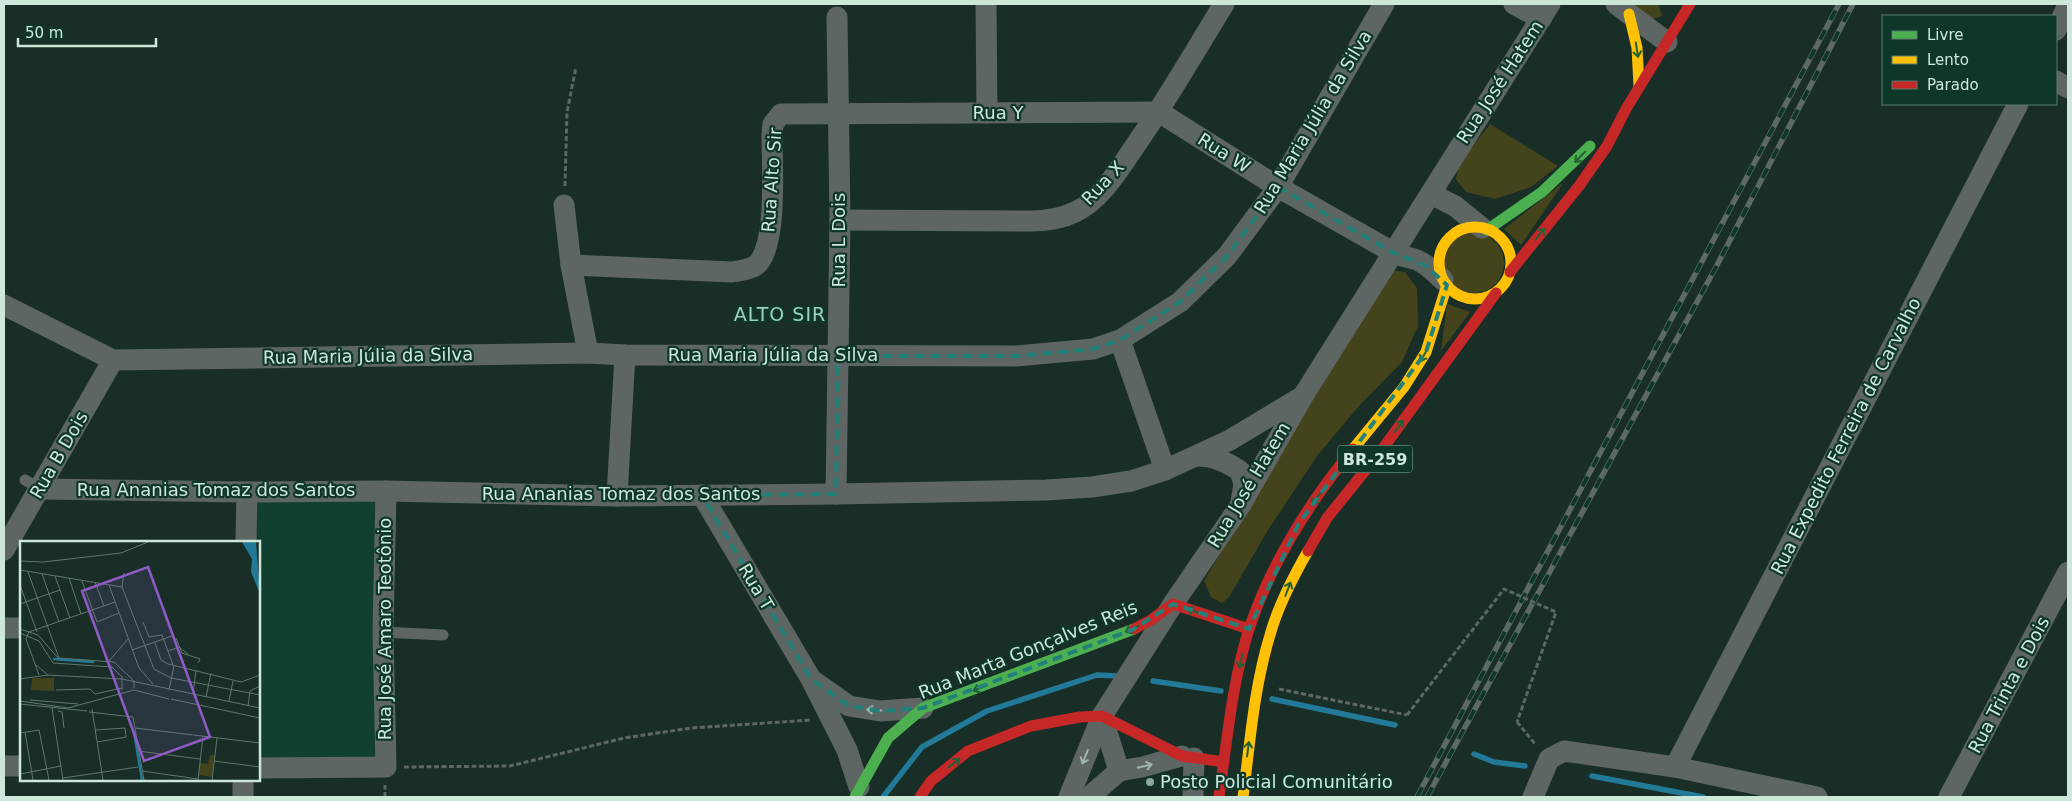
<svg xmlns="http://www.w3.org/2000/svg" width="2072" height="801" font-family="'DejaVu Sans',sans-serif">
	<rect width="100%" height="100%" fill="#182e26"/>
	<path fill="#113f30" d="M386 491V767L259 768V542H246L247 492Z"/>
	<g fill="#44441c">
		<path d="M1628 4H1658L1662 16 1650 20Z"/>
		<path d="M1490 124 1558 166 1531 187 1495 199 1466 192 1456 179 1459 164Z"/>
		<path d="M1564 182 1521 245 1504 229Z"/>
		<circle cx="1474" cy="263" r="30"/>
		<path d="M1389 270 1405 272 1417 288 1418 326 1402 362 1358 407 1317 456 1268 530 1229 597 1222 603 1211 597 1204 581Z"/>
		<path d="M1447 304 1470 312 1441 351Z"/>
	</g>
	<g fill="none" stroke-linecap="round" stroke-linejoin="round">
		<g stroke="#237a98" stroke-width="5.5">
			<path d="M1153 681 1221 691"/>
			<path d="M1272 699 1395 725"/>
			<path d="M1474 754 1494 762 1525 766"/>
			<path d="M1592 776 1703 797"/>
			<path d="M883 797 922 747 987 711 1097 675 1118 676"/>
		</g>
		<g stroke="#5d6863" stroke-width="3" stroke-dasharray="5 2.5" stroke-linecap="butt">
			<path d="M565 186 567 112 576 67"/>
			<path d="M1279 689 1407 715"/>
			<path d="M1517 722 1536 745"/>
			<path d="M404 767 510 766 624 738 691 728 811 720"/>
			<path d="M385 797V785"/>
		</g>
		<g stroke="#5d6662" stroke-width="11">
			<path d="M25 480 40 489"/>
			<path d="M383 632 443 635"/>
		</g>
		<g stroke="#5d6662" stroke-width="21">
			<path d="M986 4 987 113"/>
			<path d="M1514 4 1541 19"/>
			<path d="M1616 4 1667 42"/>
			<path d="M2056 30 2068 5"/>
			<path d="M2056 81 2068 88"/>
			<path d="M1159 112 1278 187 1394 253C1402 257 1409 257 1417 260 1427 264 1435 273 1443 280"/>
			<path d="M1431 194 1455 206 1482 228"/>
			<path d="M564 205 571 265 588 353"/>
			<path d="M840 220 1030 221C1046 221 1061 219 1075 212 1101 200 1120 168 1135 146 1167 100 1195 51 1224 4"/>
			<path d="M571 265 732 272C742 270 754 270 760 261 777 236 772 166 772 134L773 124 781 114 1159 112"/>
			<path d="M4 305 113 360 588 353 625 355 1016 356 1093 349 1120 340 1180 302 1227 256 1278 187 1384 4"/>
			<path d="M1120 340 1165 470"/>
			<path d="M1196 456C1213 456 1225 461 1240 471L1244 484 1241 502"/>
			<path d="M40 489 247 492 386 491 617 496 836 494 1046 490 1092 487 1131 481 1165 470 1230 440 1303 396"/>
			<path d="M836 494 840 220 837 17"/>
			<path d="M702 495 811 679 847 750 859 787"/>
			<path d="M617 496 625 355"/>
			<path d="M246 542 247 492"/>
			<path d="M4 550 113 360"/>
			<path d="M4 628H21"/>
			<path d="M815 682 849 706 880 711 923 708"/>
			<path d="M1102 716 1119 771"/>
			<path d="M4 766H21"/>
			<path d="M1675 767 2018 104"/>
			<path d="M259 768 386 767 383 632 386 491"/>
			<path d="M243 780V797"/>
			<path d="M1069 797 1102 716 1173 604 1240 506 1303 396 1550 4"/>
			<path d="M1089 797 1119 771 1142 767 1182 756"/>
			<path d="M1193 797 1194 758"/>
			<path d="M1533 797 1549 759 1564 751 1675 767 1817 797"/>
			<path d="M1949 797 2068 572"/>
		</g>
		<g stroke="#4caf50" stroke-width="11">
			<path d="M1487 230 1542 192 1590 146"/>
			<path d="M855 797 888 738 923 708 1134 629"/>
		</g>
		<g stroke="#ffc107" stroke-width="11">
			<path d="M1629 14 1637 48 1639 86"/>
			<circle cx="1475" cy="263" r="36"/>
			<path d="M1353 449 1404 387 1426 352 1447 285"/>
			<path d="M1243 797C1250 743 1254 687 1270 635 1278 606 1293 577 1308 551"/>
		</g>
		<g stroke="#c62828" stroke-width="11">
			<path d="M1510 272 1579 186 1607 146 1626 109 1690 4"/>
			<path d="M1308 551 1327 518 1381 451 1496 293"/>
			<path d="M1134 629 1151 620 1173 604 1249 629"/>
			<path d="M920 797 931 781 968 751 1031 726 1080 717 1102 716 1182 756 1224 762"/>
			<path d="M1219 797C1227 741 1232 683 1249 629 1270 565 1310 501 1353 449"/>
		</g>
		<defs>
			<g id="rail">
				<path d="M1417 797 1839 4"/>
				<path d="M1427 797 1716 267 1853 4"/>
			</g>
		</defs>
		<use href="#rail" stroke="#5d6a64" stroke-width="5.5"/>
		<use href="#rail" stroke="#0f3729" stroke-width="4" stroke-dasharray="11" stroke-linecap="butt"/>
		<path stroke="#5d6863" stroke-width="3" stroke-dasharray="5 2.5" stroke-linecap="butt" d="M1407 715 1504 589 1556 612 1517 722"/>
	</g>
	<defs><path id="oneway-shaft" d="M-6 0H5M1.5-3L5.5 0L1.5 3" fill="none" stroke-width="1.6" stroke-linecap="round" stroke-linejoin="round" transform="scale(1.25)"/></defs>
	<g stroke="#246137">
		<use href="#oneway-shaft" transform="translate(1637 50) rotate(81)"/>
		<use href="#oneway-shaft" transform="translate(1580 157) rotate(134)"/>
		<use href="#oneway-shaft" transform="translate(1540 234) rotate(-51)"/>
		<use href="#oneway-shaft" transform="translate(1424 355) rotate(119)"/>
		<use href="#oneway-shaft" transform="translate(1399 426) rotate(-54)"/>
		<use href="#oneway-shaft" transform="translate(1316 499) rotate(126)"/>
		<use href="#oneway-shaft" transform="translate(1288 589) rotate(-69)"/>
		<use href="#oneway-shaft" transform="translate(1194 611) rotate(-161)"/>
		<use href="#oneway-shaft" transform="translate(1132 629) rotate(156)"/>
		<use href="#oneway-shaft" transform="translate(1241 661) rotate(103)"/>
		<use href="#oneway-shaft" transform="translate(980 688) rotate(159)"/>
		<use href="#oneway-shaft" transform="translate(1248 749) rotate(-83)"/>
		<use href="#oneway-shaft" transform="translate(954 763) rotate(-38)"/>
	</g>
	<g stroke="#a0b3ab">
		<use href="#oneway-shaft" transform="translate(874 710) rotate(-176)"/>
		<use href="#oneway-shaft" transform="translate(1085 757) rotate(112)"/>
		<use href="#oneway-shaft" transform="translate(1145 766) rotate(-13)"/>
	</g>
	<path fill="none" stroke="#228179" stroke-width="4" stroke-dasharray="10 6" stroke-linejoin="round" d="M1278 187 1394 253 1425 265 1447 285 1426 352 1299 523 1249 629 1173 604 1132 630 923 708 880 711 849 706 811 679 702 495 836 494 838 356H1016L1093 349 1120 340 1180 302 1227 256Z"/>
	<circle fill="#8ea69c" stroke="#0f3729" stroke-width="2" cx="1150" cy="782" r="5"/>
	<g text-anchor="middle" stroke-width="4.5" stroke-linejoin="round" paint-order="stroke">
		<rect fill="#0f3729" stroke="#94b2a6" stroke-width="1" x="1337.5" y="445.5" width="75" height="27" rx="4"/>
		<g font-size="16" font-weight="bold" fill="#cde7db">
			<text x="1375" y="465">BR-259</text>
		</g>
		<g font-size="18" fill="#cde7db" stroke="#0f3729">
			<text transform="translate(1500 82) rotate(-57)" y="6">Rua José Hatem</text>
			<text x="998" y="119">Rua Y</text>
			<text transform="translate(1313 122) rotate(-59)" y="6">Rua Maria Júlia da Silva</text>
			<text transform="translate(1224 153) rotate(32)" y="6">Rua W</text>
			<text transform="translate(772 180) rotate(-86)" y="6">Rua Alto Sir</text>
			<text transform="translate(1103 183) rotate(-47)" y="6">Rua X</text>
			<text transform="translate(839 240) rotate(-90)" y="6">Rua L Dois</text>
			<text x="773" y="361">Rua Maria Júlia da Silva</text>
			<text transform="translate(368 356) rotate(-1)" y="6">Rua Maria Júlia da Silva</text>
			<text transform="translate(1846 436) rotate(-63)" y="6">Rua Expedito Ferreira de Carvalho</text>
			<text transform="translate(59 455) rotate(-60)" y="6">Rua B Dois</text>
			<text transform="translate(1249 485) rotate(-59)" y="6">Rua José Hatem</text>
			<text x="216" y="496">Rua Ananias Tomaz dos Santos</text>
			<text x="621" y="500">Rua Ananias Tomaz dos Santos</text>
			<text transform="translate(756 587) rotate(59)" y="6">Rua T</text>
			<text transform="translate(385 629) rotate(-90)" y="6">Rua José Amaro Teotônio</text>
			<text transform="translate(1028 650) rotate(-22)" y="6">Rua Marta Gonçalves Reis</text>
			<text transform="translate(2009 685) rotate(-62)" y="6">Rua Trinta e Dois</text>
		</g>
		<g font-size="18" fill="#cde7db" stroke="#0f3729" text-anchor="start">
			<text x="1160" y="788">Posto Policial Comunitário</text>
		</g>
		<g font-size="19" letter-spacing="1" fill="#9cd2bb" stroke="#0f3729">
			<text x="780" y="321">ALTO SIR</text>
		</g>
	</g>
	<g transform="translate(20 541)">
		<rect width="240" height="240" fill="#182e26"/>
		<path d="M12 137H34V150L11 149ZM190 214H194L192 236 179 234 180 222 188 223Z" fill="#44441c"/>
		<path d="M222 1H236L240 53 231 31 232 18Z" fill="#237a98"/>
		<path fill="none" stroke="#237a98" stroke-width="2.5" d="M33 118 74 121M114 191 122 239"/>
		<path fill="none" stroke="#60786e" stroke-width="1" d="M0 20 23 21 101 12 128 1M0 29 102 46M8 31 39 117M104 32 102 46 134 128 151 137 240 154M22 33 39 81M35 35 50 77M49 37 61 73M62 40 77 81 99 72M75 41 84 65M0 44 17 91M89 44 119 127 133 143M0 63 40 49M123 81 129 96 142 94 153 124M0 88 18 94 38 117 94 121 114 140V147M0 92 19 100 33 122 92 126 102 136V149M156 97 162 112 180 118 178 122M135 102 141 119 148 123 221 141 240 134M112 109 152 95M148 110 159 106 168 113M89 120 108 98M16 124 28 134M19 134 6 98 9 91 95 61M0 138 28 134 102 138 240 167M36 149 70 148 75 153 102 147M149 149 154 125M173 153 176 129M186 156 191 132M151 158 240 177M10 159 58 163M0 160 48 167 114 149 149 158M209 160 213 140M0 163 67 170M228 165 230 150 240 145M32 167 43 239M72 168 83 239M38 170 42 171 44 187M69 171 113 176 124 239M115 187 240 202M75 189 105 187 106 196 77 201M5 191 13 239M0 192 19 189 29 239M118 210 180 218M194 220 240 226M122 230 178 238M0 233 41 225M43 237 118 226M178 239 183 195M192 239 197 197"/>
		<path fill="#905bc6" fill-opacity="0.15" stroke="#905bc6" stroke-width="2.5" d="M128 26 190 196 124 220 62 50Z"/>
		<rect width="240" height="240" fill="none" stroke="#cde7db" stroke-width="2.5"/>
	</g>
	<rect width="2072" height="801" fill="none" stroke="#cde7db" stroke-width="10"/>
	<rect x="1882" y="15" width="175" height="90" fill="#0f3729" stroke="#5b7d70"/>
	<rect x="1892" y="31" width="25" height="8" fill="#4caf50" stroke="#5b7d70"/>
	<text x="1927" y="40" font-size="15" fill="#cde7db">Livre</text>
	<rect x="1892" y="56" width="25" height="8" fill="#ffc107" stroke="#5b7d70"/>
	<text x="1927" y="65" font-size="15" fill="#cde7db">Lento</text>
	<rect x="1892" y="81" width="25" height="8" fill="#c62828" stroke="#5b7d70"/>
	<text x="1927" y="90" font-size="15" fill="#cde7db">Parado</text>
	<path d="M18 38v8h138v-8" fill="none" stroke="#cde7db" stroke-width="2.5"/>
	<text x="25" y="38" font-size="15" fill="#cde7db" stroke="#0f3729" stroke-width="4" paint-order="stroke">50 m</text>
</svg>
